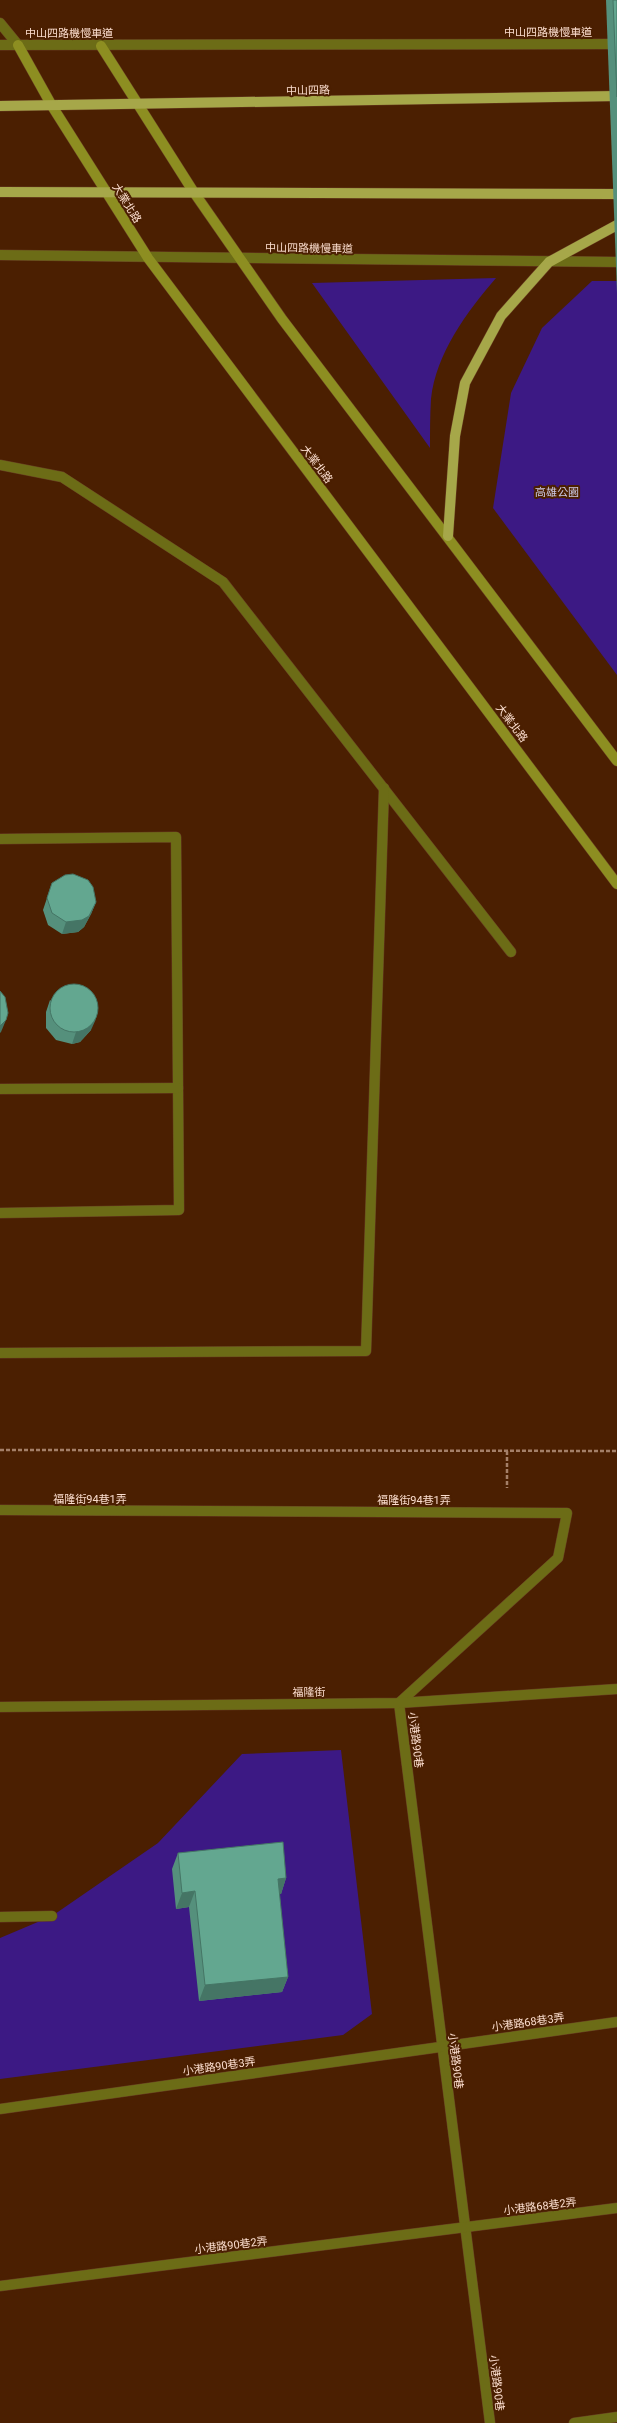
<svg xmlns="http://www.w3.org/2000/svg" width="617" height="2423" font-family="Roboto,'Noto Sans TC',sans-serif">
	<rect width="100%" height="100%" fill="#4b1f01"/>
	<g fill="#3c1984">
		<path d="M496 278C467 312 436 353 431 399 430 415 430 432 430 448L312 283Z"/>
		<path d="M592 281H617V675L493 508 511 393 542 328Z"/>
		<path d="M341 1750 372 2014 343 2035 0 2079V1938L52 1916 158 1843 242 1754Z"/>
	</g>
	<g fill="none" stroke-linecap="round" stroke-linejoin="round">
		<defs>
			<g id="lane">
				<path d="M0 23 18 45"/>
				<path d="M0 45 617 44"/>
				<path d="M0 255 617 262"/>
				<path d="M0 465 62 477 223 582 511 952"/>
				<path d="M0 839 176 837 179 1210 0 1213"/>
				<path d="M0 1089 178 1088"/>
				<path d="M0 1353 366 1351 384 788"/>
				<path d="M0 1510 567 1513 558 1558 399 1703 490 2423"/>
				<path d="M0 1917 52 1916"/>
				<path d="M0 2109 617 2022"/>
				<path d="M0 2286 617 2208"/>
				<path d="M574 2423 617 2417"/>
			</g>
			<path id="street" d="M0 1707 399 1703 617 1689"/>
			<g id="secondary">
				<path d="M18 45 52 106 148 258 617 884"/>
				<path d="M101 46 193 191 282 319 617 761"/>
			</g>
			<g id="primary">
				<path d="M0 106 617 96"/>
				<path d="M0 192 617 194"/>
				<path d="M448 536 455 436 465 383 501 316 549 262 617 225"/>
			</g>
		</defs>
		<use href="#lane" stroke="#673d22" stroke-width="11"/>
		<use href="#street" stroke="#673d22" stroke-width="11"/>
		<use href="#secondary" stroke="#673d22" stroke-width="11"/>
		<use href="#primary" stroke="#673d22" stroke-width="11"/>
		<g stroke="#a47f68" stroke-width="2.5" stroke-dasharray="4 2" stroke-linecap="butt">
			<path d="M0 1450 617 1451"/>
			<path d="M507 1451V1488"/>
		</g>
		<use href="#lane" stroke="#6c6c16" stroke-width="10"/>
		<use href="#street" stroke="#6c6c16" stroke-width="10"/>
		<use href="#secondary" stroke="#8d8e21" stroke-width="10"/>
		<use href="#primary" stroke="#a6a749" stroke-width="10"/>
	</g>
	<g fill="#55907c">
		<path d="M606 0H617V293Z"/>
		<path d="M52 883 96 902 91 914 84 927 78 932 62 934 48 925 43 910Z"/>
		<path d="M50 1000 91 1030 80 1042 72 1044 56 1040 46 1028V1012Z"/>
		<path d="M178 1853 286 1878 281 1894H279L288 1977 282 1992 199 2001 189 1907 176 1909 172 1869Z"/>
	</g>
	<g fill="#457565">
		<path d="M96 902 91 914 84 927 78 932 62 934 66 922Z"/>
		<path d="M96 1019 91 1030 80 1042 72 1044 76 1032Z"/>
		<path d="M6 1020 1 1032 0 1033V1026Z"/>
		<path d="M286 1878 281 1894 272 1895 278 1879Z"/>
		<path d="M195 1891 189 1907 176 1909 182 1893Z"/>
		<path d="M288 1977 282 1992 199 2001 205 1985Z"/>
	</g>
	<g fill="#63a790" stroke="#457565">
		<path d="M613 0H617V97Z"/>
		<path d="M73 874 88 880 93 887 96 902 89 916 82 920 66 922 52 913 47 898 52 883 65 875Z"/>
		<circle cx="74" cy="1008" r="24"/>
		<path d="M0 991 5 997 8 1013 6 1020 0 1026Z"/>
		<path d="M283 1842 286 1878 278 1879 288 1977 205 1985 195 1891 182 1893 178 1853Z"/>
	</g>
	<g text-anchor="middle" stroke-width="4" stroke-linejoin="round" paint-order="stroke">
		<g font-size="11" fill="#fbddce" stroke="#4b1f01">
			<text x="548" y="36">中山四路機慢車道</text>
			<text x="69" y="37">中山四路機慢車道</text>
			<text transform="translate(308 90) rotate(-1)" y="4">中山四路</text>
			<text transform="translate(127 203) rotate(58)" y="4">大業北路</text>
			<text transform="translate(309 248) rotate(1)" y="4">中山四路機慢車道</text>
			<text transform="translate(317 464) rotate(53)" y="4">大業北路</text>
			<text transform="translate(512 723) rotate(53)" y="4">大業北路</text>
			<text x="90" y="1503">福隆街94巷1弄</text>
			<text x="414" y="1504">福隆街94巷1弄</text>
			<text transform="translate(309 1692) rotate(-1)" y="4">福隆街</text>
			<text transform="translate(416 1740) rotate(83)" y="4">小港路90巷</text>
			<text transform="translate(528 2022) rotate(-8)" y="4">小港路68巷3弄</text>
			<text transform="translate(456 2061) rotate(83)" y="4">小港路90巷</text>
			<text transform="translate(219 2066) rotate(-8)" y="4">小港路90巷3弄</text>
			<text transform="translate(540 2206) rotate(-7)" y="4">小港路68巷2弄</text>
			<text transform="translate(231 2245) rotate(-7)" y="4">小港路90巷2弄</text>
			<text transform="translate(497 2383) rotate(83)" y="4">小港路90巷</text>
		</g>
		<g font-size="11" fill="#cdcbe8" stroke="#4b1f01">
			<text x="557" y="496">高雄公園</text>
		</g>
	</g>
</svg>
